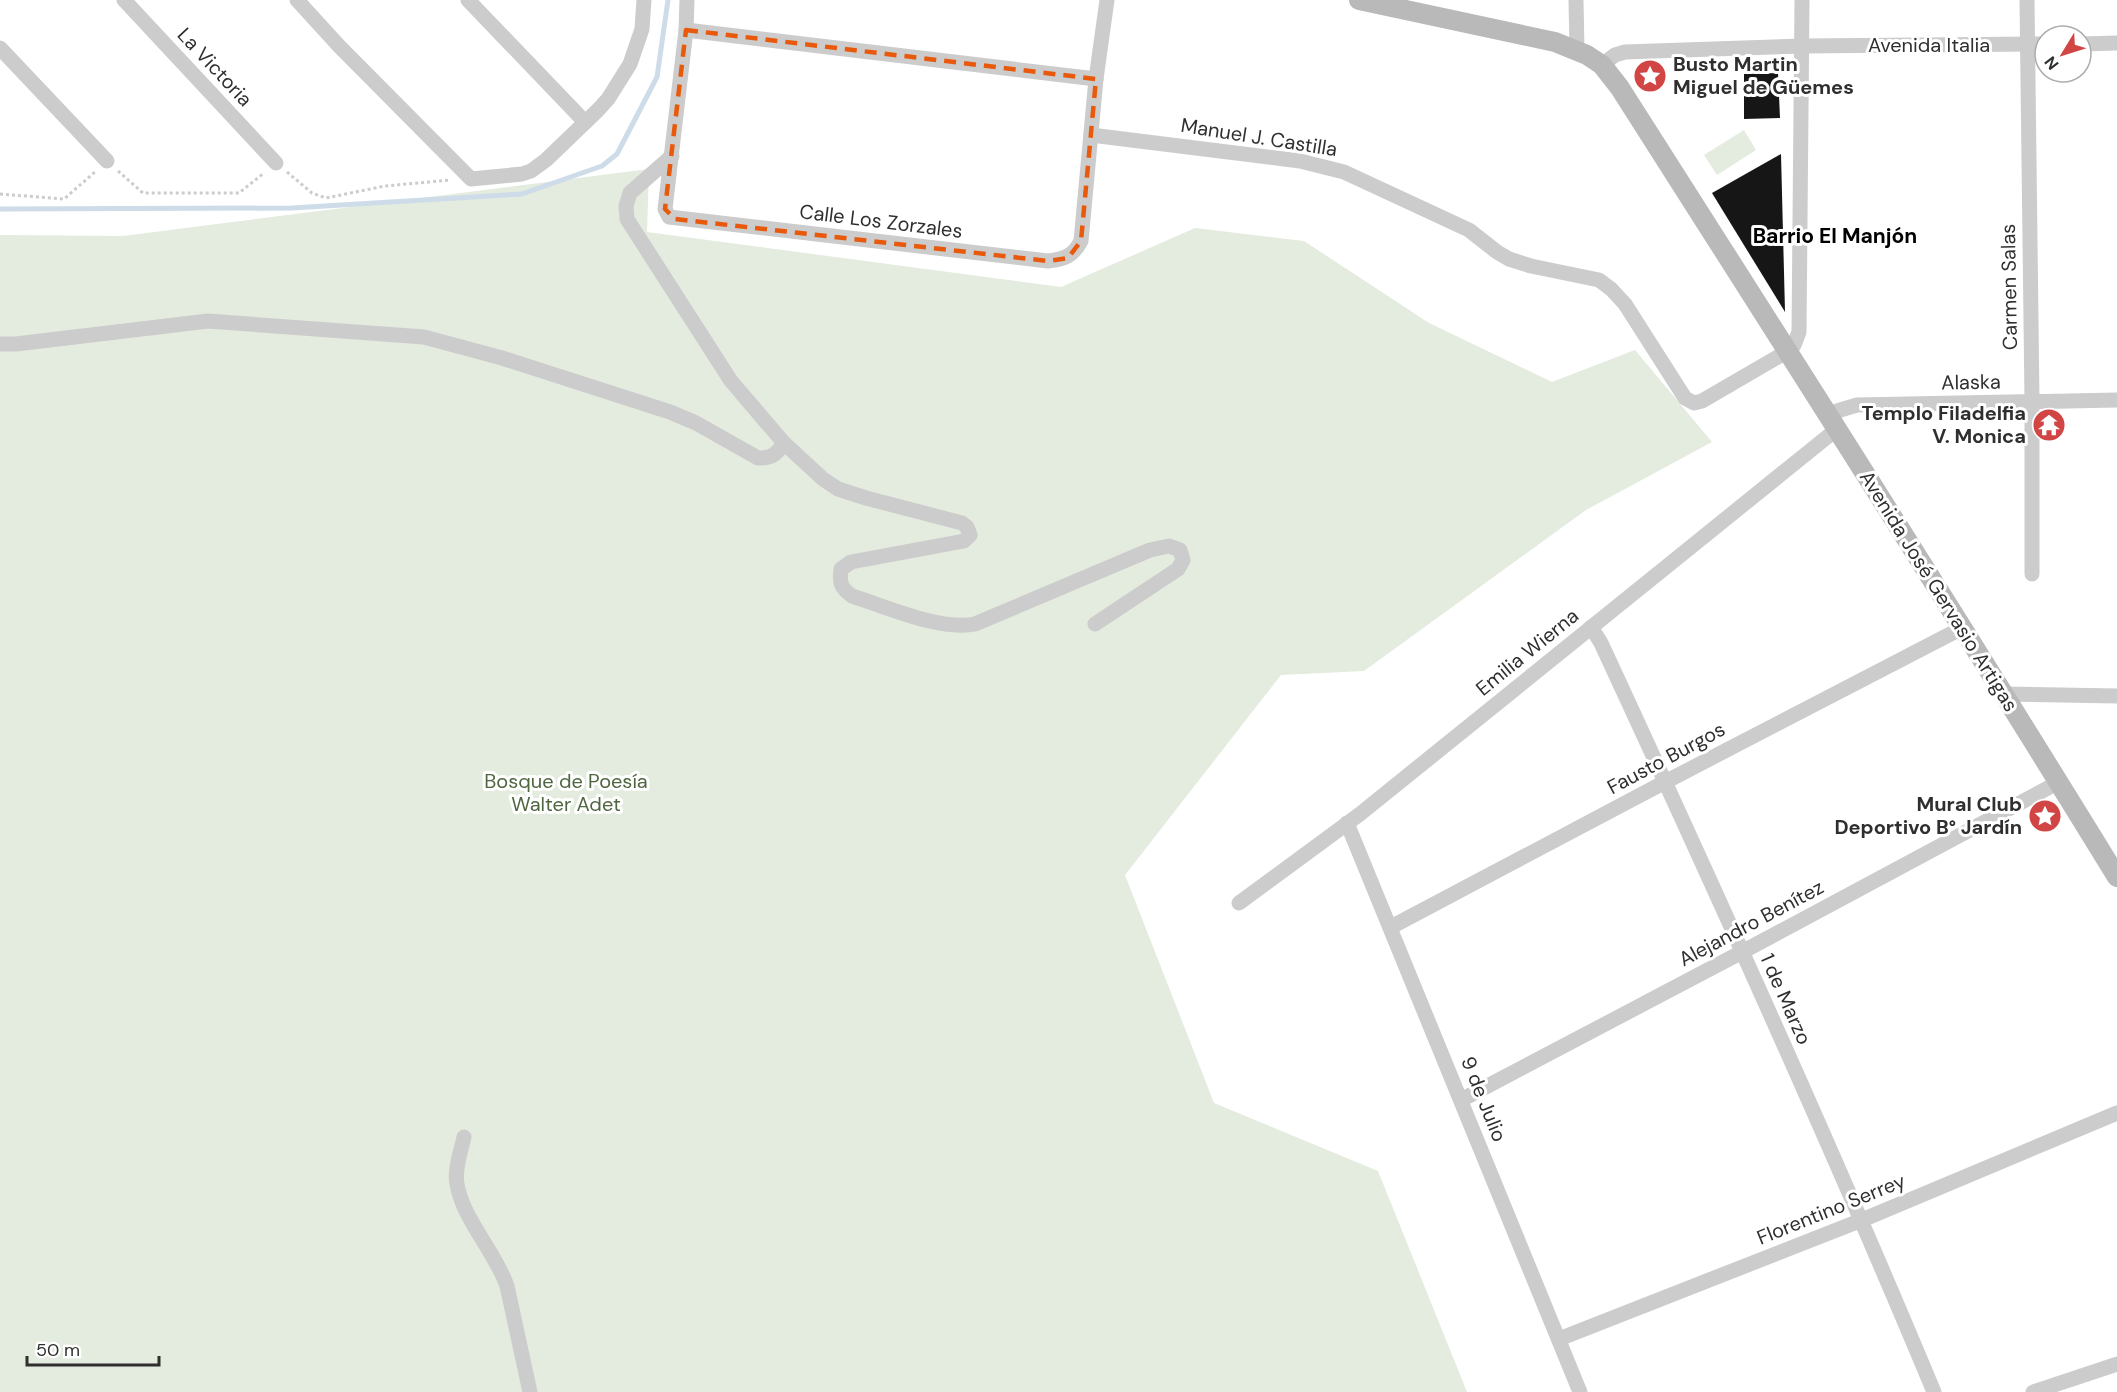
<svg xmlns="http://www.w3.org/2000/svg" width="2117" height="1392" font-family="'DM Sans',sans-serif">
	<rect width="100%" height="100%" fill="#fff"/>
	<g fill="#e4ebdf">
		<path d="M1744 130 1756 150 1717 175 1704 155Z"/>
		<path d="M649 169 647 232 1061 287 1195 228 1304 241 1429 323 1552 382 1635 350 1712 442 1586 510 1364 671 1281 675 1125 875 1214 1103 1378 1171 1467 1392H0V235L123 236Z"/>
	</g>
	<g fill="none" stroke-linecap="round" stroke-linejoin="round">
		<path stroke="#cddce8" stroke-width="5" d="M0 209 292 208 522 194 602 166 617 154 657 77 668 0"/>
	</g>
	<g fill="#161616">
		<path d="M1778 73 1780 118 1744 119V74Z"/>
		<path d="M1781 154 1785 312 1712 193Z"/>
	</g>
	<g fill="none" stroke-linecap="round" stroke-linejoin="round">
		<g stroke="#ccc" stroke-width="3" stroke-dasharray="3 3" stroke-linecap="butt">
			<path d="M118 171 143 193H239L264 173"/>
			<path d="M287 172 312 193 326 198 385 186 451 180"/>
			<path d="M0 194 64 199 95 172"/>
		</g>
		<g stroke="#ccc" stroke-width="15">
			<path d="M124 0 276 163"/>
			<path d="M297 0 339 46 471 179 522 174 531 171 546 160 598 110 608 99 630 64 642 29 644 0"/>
			<path d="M468 0 585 122"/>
			<path d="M687 0 686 30 665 209 669 217 1048 261C1065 259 1073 256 1081 241L1096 79 1107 0"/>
			<path d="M1576 0 1577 50"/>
			<path d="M2027 0 2032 401V574"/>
			<path d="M686 30 1096 79"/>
			<path d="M2081 44 2117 43"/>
			<path d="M0 48 107 161"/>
			<path d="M1602 65 1615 55 1625 52 1802 46 2045 44"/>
			<path d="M1091 135 1300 161 1344 172 1469 230 1497 252 1509 259 1531 266 1599 280 1611 289 1625 304 1685 398 1694 403 1702 401 1788 351 1794 345 1799 332 1802 0"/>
			<path d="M672 156 630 193 626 206 627 219 731 381 784 443 823 479 838 489 866 498 962 523 967 527 970 535 964 541 851 562 841 569C839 583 841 588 852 596 887 607 940 631 975 624L1150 550 1169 546 1180 550 1183 560 1178 569 1095 624"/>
			<path d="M0 344H16L208 321 424 337 502 358 670 412 696 423 758 458C772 458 776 455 784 443"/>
			<path d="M1827 414 1857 405 2117 400"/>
			<path d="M1591 627 1601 643C1716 891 1829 1140 1934 1392"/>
			<path d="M2005 694 2117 696"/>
			<path d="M1347 823 1580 1392"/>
			<path d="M1239 903 1360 814 1837 429"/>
			<path d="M1391 927 1665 782 1962 628"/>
			<path d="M1461 1100 1742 952 2059 782"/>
			<path d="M464 1137C461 1151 454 1170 457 1184 463 1220 495 1251 507 1286L530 1392"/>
			<path d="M1559 1339 1862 1220 2117 1113"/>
			<path d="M2033 1392 2117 1364"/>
		</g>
		<path stroke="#b9b9b9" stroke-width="20" d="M1359 0 1555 42 1587 55 1602 65 1620 88C1787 350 1954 612 2117 877"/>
	</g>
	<path fill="none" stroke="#e8590c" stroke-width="4.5" stroke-dasharray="12 8" stroke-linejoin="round" d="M686 30 1096 79 1081 241 1068 258 1048 261 675 219 665 209Z"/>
	<defs>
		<symbol id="sight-disc" viewBox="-11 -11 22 22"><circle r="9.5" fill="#d24545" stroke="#fff"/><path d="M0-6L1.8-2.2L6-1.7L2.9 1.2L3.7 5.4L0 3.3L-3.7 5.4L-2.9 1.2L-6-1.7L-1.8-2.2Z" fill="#fff"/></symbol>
		<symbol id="temple-disc" viewBox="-11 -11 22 22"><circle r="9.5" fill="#d24545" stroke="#fff"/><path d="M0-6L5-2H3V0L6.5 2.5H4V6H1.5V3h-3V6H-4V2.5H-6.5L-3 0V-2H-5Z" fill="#fff"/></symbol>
	</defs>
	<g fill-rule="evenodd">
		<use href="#sight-disc" x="1631" y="57" width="38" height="38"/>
		<use href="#temple-disc" x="2030" y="406" width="38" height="38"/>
		<use href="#sight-disc" x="2026" y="797" width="38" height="38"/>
	</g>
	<g text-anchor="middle" stroke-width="6" stroke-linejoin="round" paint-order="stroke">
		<g font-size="20" fill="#2f2f2f" stroke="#fff">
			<text x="1929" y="52">Avenida Italia</text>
			<text transform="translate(215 67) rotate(47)" y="7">La Victoria</text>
			<text transform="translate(1259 137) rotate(9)" y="7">Manuel J. Castilla</text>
			<text transform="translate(881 221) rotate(7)" y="7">Calle Los Zorzales</text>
			<text transform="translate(2009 287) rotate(-91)" y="7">Carmen Salas</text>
			<text transform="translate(1971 382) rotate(-1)" y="7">Alaska</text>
			<text transform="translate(1939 591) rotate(58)" y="7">Avenida José Gervasio Artigas</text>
			<text transform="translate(1527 652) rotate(-39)" y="7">Emilia Wierna</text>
			<text transform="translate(1666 758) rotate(-28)" y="7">Fausto Burgos</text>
			<text transform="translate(1751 923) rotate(-28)" y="7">Alejandro Benítez</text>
			<text transform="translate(1786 999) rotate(66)" y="7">1 de Marzo</text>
			<text transform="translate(1484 1099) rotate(68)" y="7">9 de Julio</text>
			<text transform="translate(1831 1209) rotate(-22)" y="7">Florentino Serrey</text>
		</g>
		<g font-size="20" font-weight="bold" fill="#2f2f2f" stroke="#fff" text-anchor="end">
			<text x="1673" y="71" text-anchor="start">Busto Martin<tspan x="1673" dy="23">Miguel de Güemes</tspan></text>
			<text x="2026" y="420">Templo Filadelfia<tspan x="2026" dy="23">V. Monica</tspan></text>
			<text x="2022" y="811">Mural Club<tspan x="2022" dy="23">Deportivo B° Jardín</tspan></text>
		</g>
		<g font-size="20" fill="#506641" stroke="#fff">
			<text x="566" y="788">Bosque de Poesía<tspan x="566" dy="23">Walter Adet</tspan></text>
		</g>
		<g font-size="21" font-weight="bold" fill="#000" stroke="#fff">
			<text x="1835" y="243">Barrio El Manjón</text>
		</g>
	</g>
	<g transform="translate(2063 54) rotate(232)"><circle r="28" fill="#ffffff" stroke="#acacac" stroke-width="1.5"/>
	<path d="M0-4.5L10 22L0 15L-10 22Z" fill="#d24545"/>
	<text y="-9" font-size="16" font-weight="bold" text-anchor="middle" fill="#2f2f2f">N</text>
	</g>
	<path d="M27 1356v9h132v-9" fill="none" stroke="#2f2f2f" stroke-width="3"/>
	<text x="36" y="1356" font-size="18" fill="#2f2f2f" stroke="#ffffff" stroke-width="4.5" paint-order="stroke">50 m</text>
</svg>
